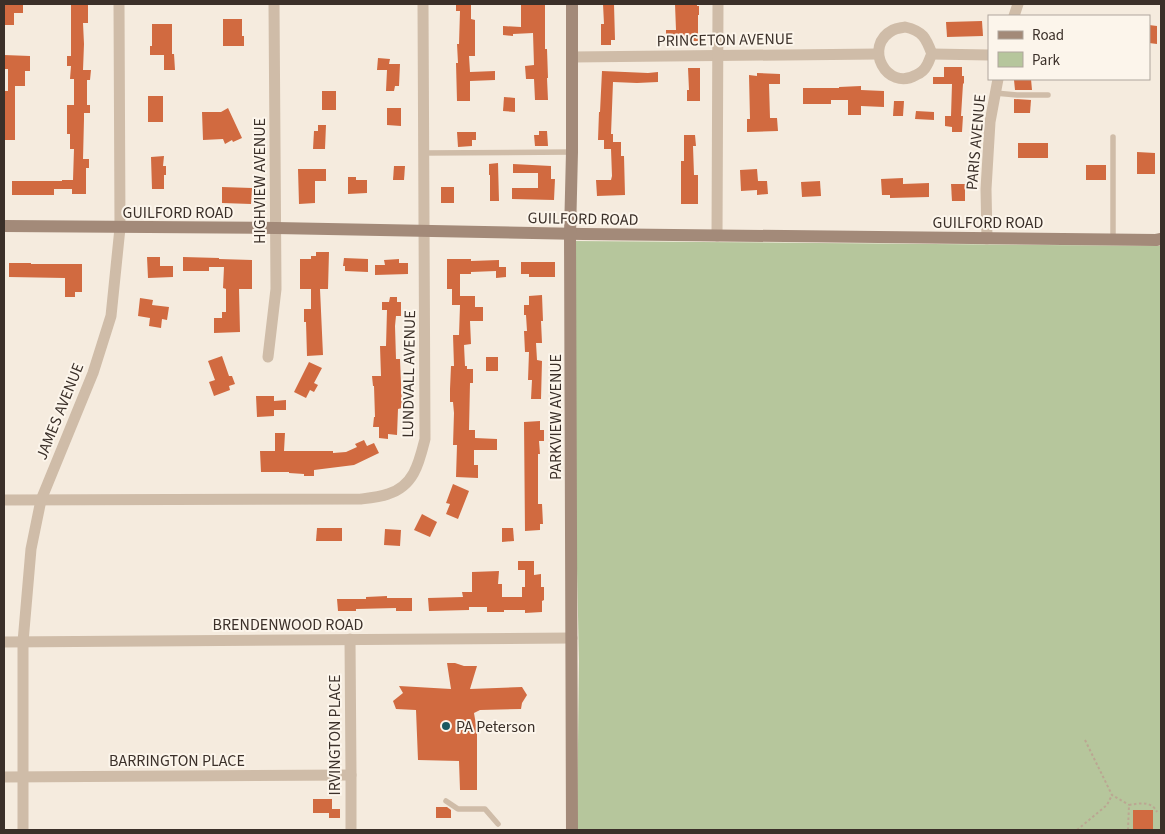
<svg xmlns="http://www.w3.org/2000/svg" width="1165" height="834" font-family="'Source Sans 3',sans-serif">
	<rect width="100%" height="100%" fill="#f5ebde"/>
	<path fill="#b6c69c" d="M573 241 1161 246V830H577L579 661 570 247Z"/>
	<g fill="#d16a40">
		<path d="M5 4H23V13H14V25H4Z"/>
		<path d="M456 4H471V19L475 20V56H469L470 72 495 71V80L470 81V101H457L456 63H458L457 44H459L460 11H456Z"/>
		<path d="M521 4H545V49H547L548 78H547L548 100H535L534 79H526L525 66 534 65 533 33 513 34V36L503 35V26L521 27Z"/>
		<path d="M603 4H614L615 40H611V45H601V24H604Z"/>
		<path d="M675 4H697V6H699V15H698V41H666V30H676Z"/>
		<path d="M71 5H88V23H83L84 44 83 70H91L90 80H87V105H90V113H84V119L83 159H89V168H86V194H72V189H54V195H12V181H62V180H73L74 149H70V134H67V105H74V79H70L71 66H67V56H71Z"/>
		<path d="M223 19H242V36H244V46H223Z"/>
		<path d="M982 21 983 36 947 37 946 22Z"/>
		<path d="M152 24H172V54H174L175 70H164V55H150V46H152Z"/>
		<path d="M1149 25 1157 26V44L1149 43Z"/>
		<path d="M4 55 30 56V71H25V86H15V140H4V91H8V69H4Z"/>
		<path d="M378 58 390 59 389 64H400L399 86H395L394 91H386L387 70H377Z"/>
		<path d="M944 67H962V76H964V83L963 84 961 116H963L962 132H952V127L945 126V116H951L952 84H933V77H944Z"/>
		<path d="M688 68H700V101H687V90H689Z"/>
		<path d="M602 71 648 73 658 72V82L637 83 613 82 611 134H613V142H621V156H624L625 195 597 196 596 180H611L612 176 611 149H604V140H598L599 112H600Z"/>
		<path d="M757 73 780 74V84H769L770 118H777L778 131 747 132V119H750L749 75 757 76Z"/>
		<path d="M1019 79H1031L1032 90H1015L1014 80H1019Z"/>
		<path d="M861 86V90L884 91V107L861 106V115H848V100H831V104H803V88H839V87Z"/>
		<rect x="322" y="91" width="14" height="19"/>
		<rect x="148" y="96" width="15" height="26"/>
		<path d="M504 97 515 98V112L503 111Z"/>
		<path d="M1014 99 1031 100 1030 113H1014Z"/>
		<path d="M894 101H904L903 116H893Z"/>
		<path d="M228 108 242 138 233 142 232 140 225 144 223 139 203 140 202 112H221Z"/>
		<path d="M387 108H401V126L387 125Z"/>
		<path d="M916 111 934 112V120L915 119Z"/>
		<path d="M318 125H326L325 149H313L314 131H318Z"/>
		<path d="M539 131H547L548 146H535L534 135H539Z"/>
		<path d="M457 132H476V140H472V146L458 147Z"/>
		<path d="M684 135H695L696 146H693L694 175H698V204H681V161H684Z"/>
		<rect x="1018" y="143" width="30" height="15"/>
		<path d="M1137 152 1155 153V174H1137Z"/>
		<path d="M164 156 163 166H166V175H164V189H152L151 157Z"/>
		<path d="M498 163 499 201H490V175H489V164Z"/>
		<path d="M513 164 551 166V179H555L554 200 512 199V188H538V173H513Z"/>
		<rect x="1086" y="165" width="20" height="15"/>
		<path d="M394 166H405L404 180H393Z"/>
		<path d="M298 169H326V181H315V203L299 204Z"/>
		<path d="M757 169 758 181H767L768 194 757 195V190L741 191 740 170Z"/>
		<path d="M348 177H356V180H367V193L348 194Z"/>
		<path d="M903 178V184L929 183V197L890 198V195H882L881 179Z"/>
		<path d="M820 181 821 196 802 197 801 182Z"/>
		<path d="M951 184H965V201H952Z"/>
		<path d="M222 187 252 188 251 204 222 203Z"/>
		<rect x="441" y="187" width="13" height="16"/>
		<path d="M316 252H329L328 289H320L323 355 307 356 306 322H304V309H311V289H300V259H311V256H316Z"/>
		<path d="M147 257H160V266H173V277L148 278Z"/>
		<path d="M183 257 219 258V259L252 260V289H239L240 332 214 333V318H222V312H226V289L223 288 224 267H209V271H183Z"/>
		<path d="M344 258 368 259V272L345 271V266H343Z"/>
		<path d="M399 259V263H408V274L375 275V265H385L384 260Z"/>
		<path d="M447 259H471V261L499 260V267H506V277L496 278V271L471 272V274H460V296H475V307H483V321H470L471 344 464 345 465 366H467V369H473V383H470L469 430H475V438L497 439V450H474V465H478V478L456 477 457 445H453L454 413 453 402H450V389L451 366H454L453 335H459L460 305H452V289H447Z"/>
		<path d="M521 262H555V277H529V274H521Z"/>
		<path d="M9 263H31V264H82V292H75V297H65V278L9 277Z"/>
		<path d="M542 295 543 321H541L542 343H536L537 360 542 361 541 399H531L532 380H528L529 352H525L524 331H527L526 315H524V305H529V296Z"/>
		<path d="M390 297H397V302H401V316H396L395 326 396 359H400L402 408 398 409 397 435 388 434V439L379 438V427H373L374 417H375L374 386H373L372 376H381L380 346H386L387 310H382V302H389Z"/>
		<path d="M140 298 153 300 152 305 169 307 167 320 162 319 161 328 149 326 150 318 138 316Z"/>
		<path d="M222 356 229 376H232L235 384 229 386 230 390 214 396 209 382 215 380 208 361Z"/>
		<rect x="486" y="357" width="12" height="14"/>
		<path d="M309 362 322 368 314 383 318 385 314 392 310 390 306 398 294 392Z"/>
		<path d="M256 396H274V401L286 400V410H274V416L257 417Z"/>
		<path d="M540 421V430H544V441H539L540 454H538V504H542L543 524H540V530L525 531 524 422Z"/>
		<path d="M275 433H285L284 451H333V453L346 452 357 447 355 444 364 440 367 446 374 443 379 453 354 465 314 470V476H304V474L289 473V472H261L260 451H275Z"/>
		<path d="M453 484 469 491 458 519 446 514 450 504 446 503Z"/>
		<path d="M422 514 437 522 430 537 414 530Z"/>
		<path d="M317 528H342V541H316Z"/>
		<path d="M502 528H513L514 541 502 542Z"/>
		<path d="M385 529 401 530 400 546 384 545Z"/>
		<path d="M518 561H534V575L541 574V587H544V600L542 601V612L525 613V610H504V612H487V607H469V610L429 611 428 598 463 597 462 592H472V572L499 571 498 584H502V597H522V587H525V570H518Z"/>
		<path d="M387 596V598H412V611H396V608L356 609V611H338L337 599H366V597Z"/>
		<path d="M447 663H455L464 666H477L470 689 522 687 527 695 522 703 521 709 480 710 474 713 477 731V790H460L459 761 418 760 416 710 396 709 393 701 403 693 399 686 451 689Z"/>
		<path d="M313 799H332V809H340V818H329V813H313Z"/>
		<path d="M436 807H447L451 810V818H436Z"/>
		<rect x="1133" y="810" width="20" height="20"/>
	</g>
	<g fill="none" stroke-linecap="round" stroke-linejoin="round">
		<g stroke="#bba692" stroke-width="2" stroke-dasharray="2.5 2.5" stroke-linecap="butt">
			<path d="M1085 740 1112 795 1129 805"/>
			<path d="M1077 830 1107 805 1112 795"/>
			<path d="M1128 830 1129 805C1140 803 1152 801 1157 812"/>
		</g>
		<g stroke="#cfbca8" stroke-width="5.5">
			<path d="M995 93 1017 95H1048"/>
			<path d="M1113 137V239"/>
			<path d="M424 153 572 152"/>
			<path d="M446 801 458 809H485L498 824"/>
		</g>
		<g stroke="#cfbca8" stroke-width="11">
			<path d="M1014 16 1018 4"/>
			<path d="M905 27C923 31 926 38 932 54 930 57 929 62 927 65 925 69 921 73 916 75 887 92 862 46 893 30 897 28 901 28 905 27Z"/>
			<path d="M932 54 989 55"/>
			<path d="M573 57 878 54"/>
			<path d="M717 236 718 4"/>
			<path d="M987 239 986 189 990 122 998 79"/>
			<path d="M268 357 276 289 274 4"/>
			<path d="M4 500 361 499C370 498 380 497 388 494 414 486 419 463 425 439L423 4"/>
			<path d="M350 639 351 775V830"/>
			<path d="M4 642 572 638"/>
			<path d="M4 777 351 775"/>
			<path d="M23 830V642L31 549 41 500 93 373 111 316 120 228 119 4"/>
		</g>
		<g stroke="#a38a79" stroke-width="12">
			<path d="M4 226 276 228 583 234 1156 240 1161 239"/>
			<path d="M572 830 570 234 572 152V4"/>
		</g>
	</g>
	<circle fill="#1a5961" stroke="#fcf5eb" stroke-width="2" cx="446" cy="726" r="5"/>
	<g text-anchor="middle" stroke-width="4" stroke-linejoin="round" paint-order="stroke">
		<g font-size="16" fill="#3b3029" stroke="#fcf5eb">
			<text transform="translate(725 39) rotate(-1)" y="6">PRINCETON AVENUE</text>
			<text transform="translate(975 142) rotate(-85)" y="6">PARIS AVENUE</text>
			<text transform="translate(259 181) rotate(-90)" y="6">HIGHVIEW AVENUE</text>
			<text x="178" y="218">GUILFORD ROAD</text>
			<text transform="translate(583 218) rotate(1)" y="6">GUILFORD ROAD</text>
			<text x="988" y="228">GUILFORD ROAD</text>
			<text transform="translate(408 374) rotate(-89)" y="6">LUNDVALL AVENUE</text>
			<text transform="translate(59 411) rotate(-68)" y="6">JAMES AVENUE</text>
			<text transform="translate(555 417) rotate(-90)" y="6">PARKVIEW AVENUE</text>
			<text x="288" y="630">BRENDENWOOD ROAD</text>
			<text transform="translate(334 735) rotate(-90)" y="6">IRVINGTON PLACE</text>
			<text x="177" y="766">BARRINGTON PLACE</text>
		</g>
		<g font-size="16" fill="#3b3029" stroke="#fcf5eb" text-anchor="start">
			<text x="456" y="732">PA Peterson</text>
		</g>
	</g>
	<rect width="1165" height="834" fill="none" stroke="#3b3029" stroke-width="10"/>
	<rect x="988" y="15" width="162" height="65" fill="#fcf5eb" stroke="#afa69d"/>
	<rect x="998" y="31" width="25" height="8" fill="#a38a79" stroke="#afa69d"/>
	<text x="1032" y="40" font-size="15" fill="#3b3029">Road</text>
	<rect x="998" y="52" width="25" height="15" fill="#b6c69c" stroke="#afa69d"/>
	<text x="1032" y="65" font-size="15" fill="#3b3029">Park</text>
</svg>
